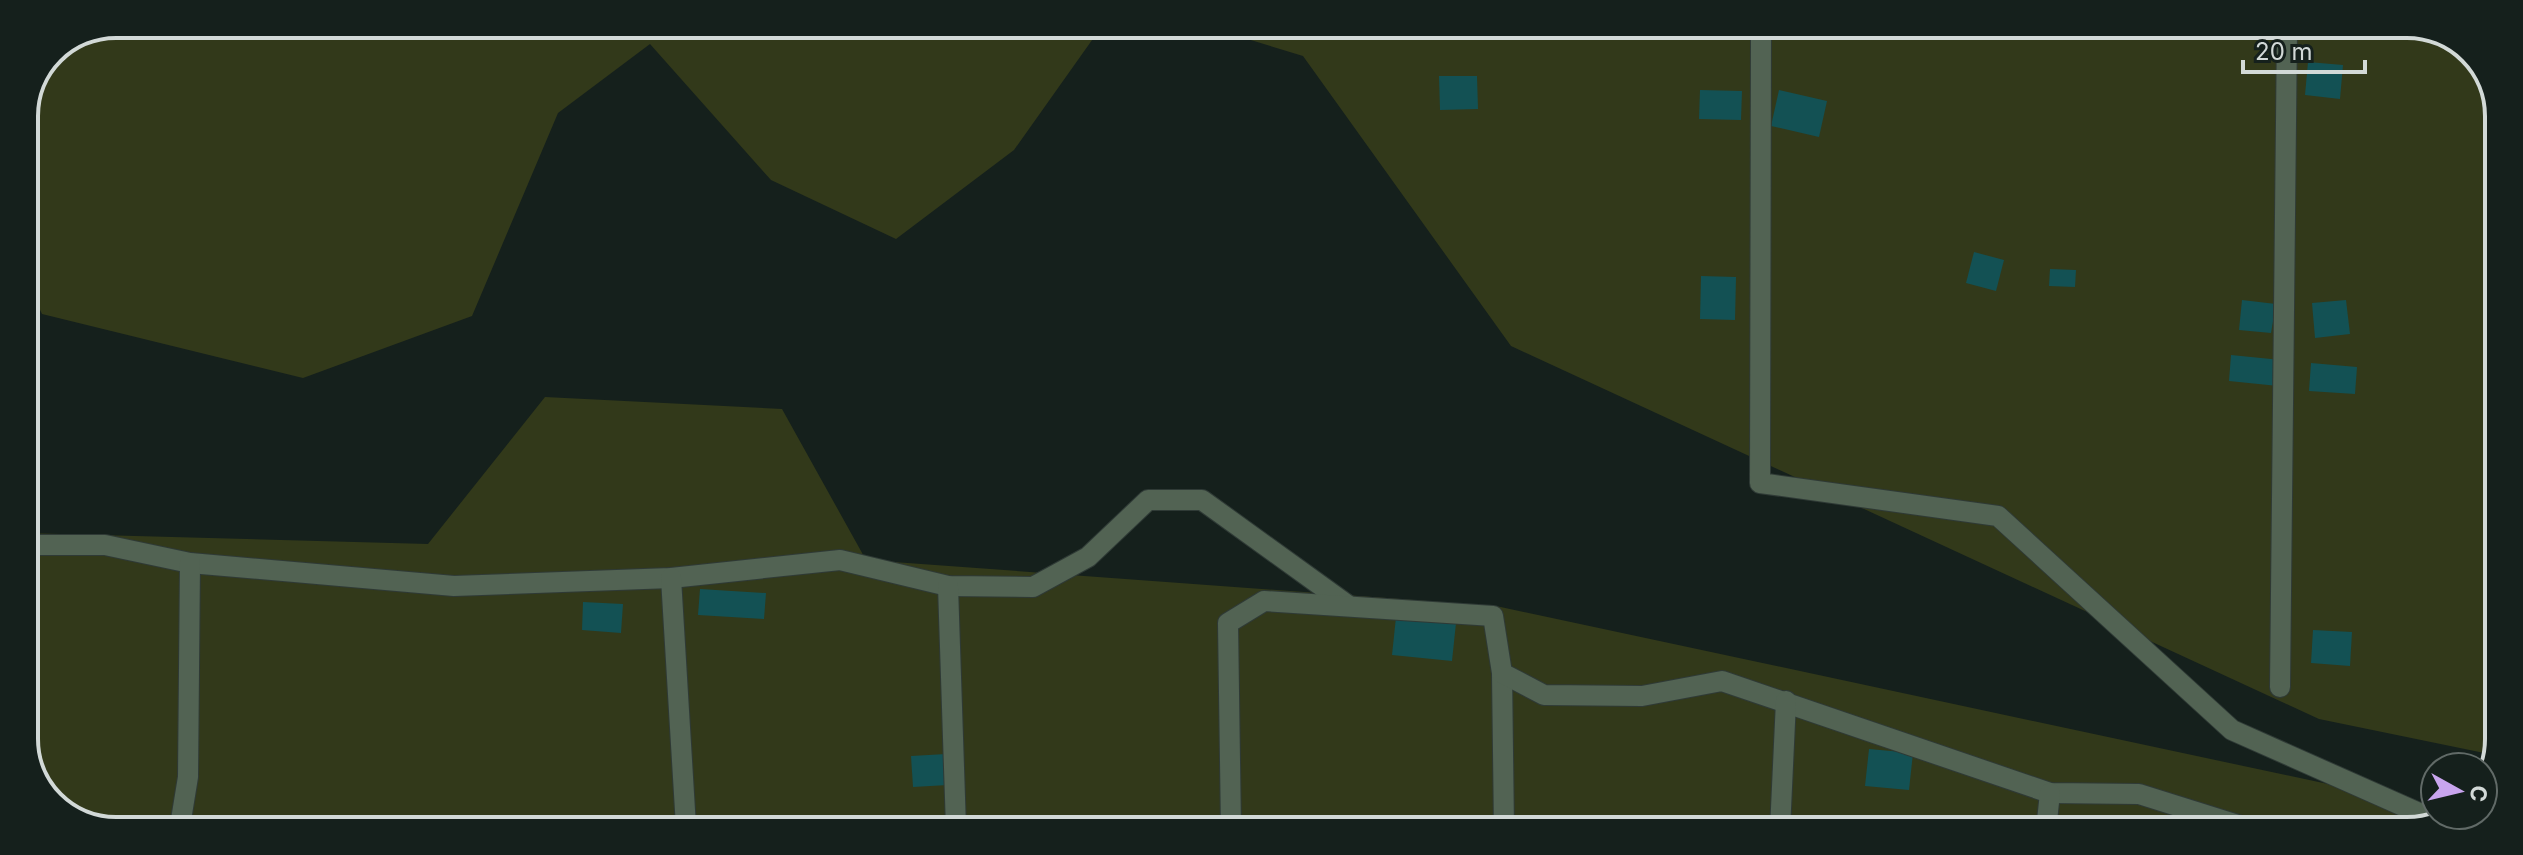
<svg xmlns="http://www.w3.org/2000/svg" width="2523" height="855" font-family="Inter,sans-serif">
	<rect width="100%" height="100%" fill="#15201c"/>
	<g fill="#32391a">
		<path d="M116 24 1102 26 1014 150 896 239 771 180 650 44 558 113 472 316 303 378 42 314 24 276V110L51 51Z"/>
		<path d="M1205 26 2436 29 2480 60 2499 109 2494 755 2319 719 1511 346 1303 56Z"/>
		<path d="M545 397 782 409 866 560 1496 606 2435 807V815H2455L2408 831 87 826 43 795 24 746V533L428 544Z"/>
	</g>
	<g fill="#135154">
		<path d="M2308 62 2343 65 2340 99 2305 95Z"/>
		<path d="M1439 76H1477L1478 109 1440 110Z"/>
		<path d="M1700 90 1742 91 1741 120 1699 119Z"/>
		<path d="M1779 90 1827 101 1819 137 1771 126Z"/>
		<path d="M1974 252 2004 260 1996 291 1966 283Z"/>
		<path d="M2050 269 2076 270 2075 287 2049 286Z"/>
		<path d="M1701 276 1736 277 1735 320 1700 319Z"/>
		<path d="M2242 300 2276 304 2271 333 2239 330Z"/>
		<path d="M2346 300 2350 334 2315 338 2312 303Z"/>
		<path d="M2231 355 2281 360 2278 386 2229 381Z"/>
		<path d="M2311 363 2357 367 2355 394 2309 391Z"/>
		<path d="M700 589 766 593 764 619 698 615Z"/>
		<path d="M583 602 623 604 621 633 582 630Z"/>
		<path d="M1396 617 1456 623 1452 661 1392 655Z"/>
		<path d="M2313 630 2352 632 2350 666 2311 663Z"/>
		<path d="M1869 749 1913 753 1909 790 1865 786Z"/>
		<path d="M946 754 948 785 913 787 911 756Z"/>
	</g>
	<g fill="none" stroke-linecap="round" stroke-linejoin="round">
		<defs>
			<g id="lane">
				<path d="M1761 27 1760 483 1998 516 2232 730 2437 821"/>
				<path d="M24 545H105L190 563 454 586 671 578 840 560 948 586 1033 587 1088 557 1148 500H1202L1349 606"/>
				<path d="M671 578 686 827"/>
				<path d="M948 586 956 828"/>
				<path d="M1502 673 1504 829"/>
				<path d="M2280 687 2287 28"/>
				<path d="M180 826 188 777 190 563"/>
				<path d="M1231 829 1228 623 1264 601 1493 616 1502 673 1544 695 1642 696 1722 681 2050 793 2139 794 2257 831"/>
				<path d="M1780 830 1786 701"/>
				<path d="M2046 830 2050 793"/>
			</g>
		</defs>
		<use href="#lane" stroke="#2f3a36" stroke-width="22"/>
		<use href="#lane" stroke="#526353" stroke-width="20"/>
	</g>
	<path d="M0 0H2523V855H0ZM116 38H2407A78 78 0 0 1 2485 116V739A78 78 0 0 1 2407 817H116A78 78 0 0 1 38 739V116A78 78 0 0 1 116 38Z" fill="#15201c" fill-rule="evenodd"/>
	<path fill="none" stroke="#d2d9d7" stroke-width="4" d="M116 38H2407A78 78 0 0 1 2485 116V739A78 78 0 0 1 2407 817H116A78 78 0 0 1 38 739V116A78 78 0 0 1 116 38Z"/>
	<g transform="translate(2459 791) rotate(98)"><circle r="38" fill="#15201c" stroke="#616a67" stroke-width="2"/>
	<path d="M0-6L14 30L0 20L-14 30Z" fill="#c9a5ee"/>
	<text y="-12" font-size="22" font-weight="bold" text-anchor="middle" fill="#d2d9d7">С</text>
	</g>
	<path d="M2243 60v12h122v-12" fill="none" stroke="#d2d9d7" stroke-width="4"/>
	<text x="2255" y="60" font-size="24" fill="#d2d9d7" stroke="#15201c" stroke-width="6" paint-order="stroke">20 m</text>
</svg>
